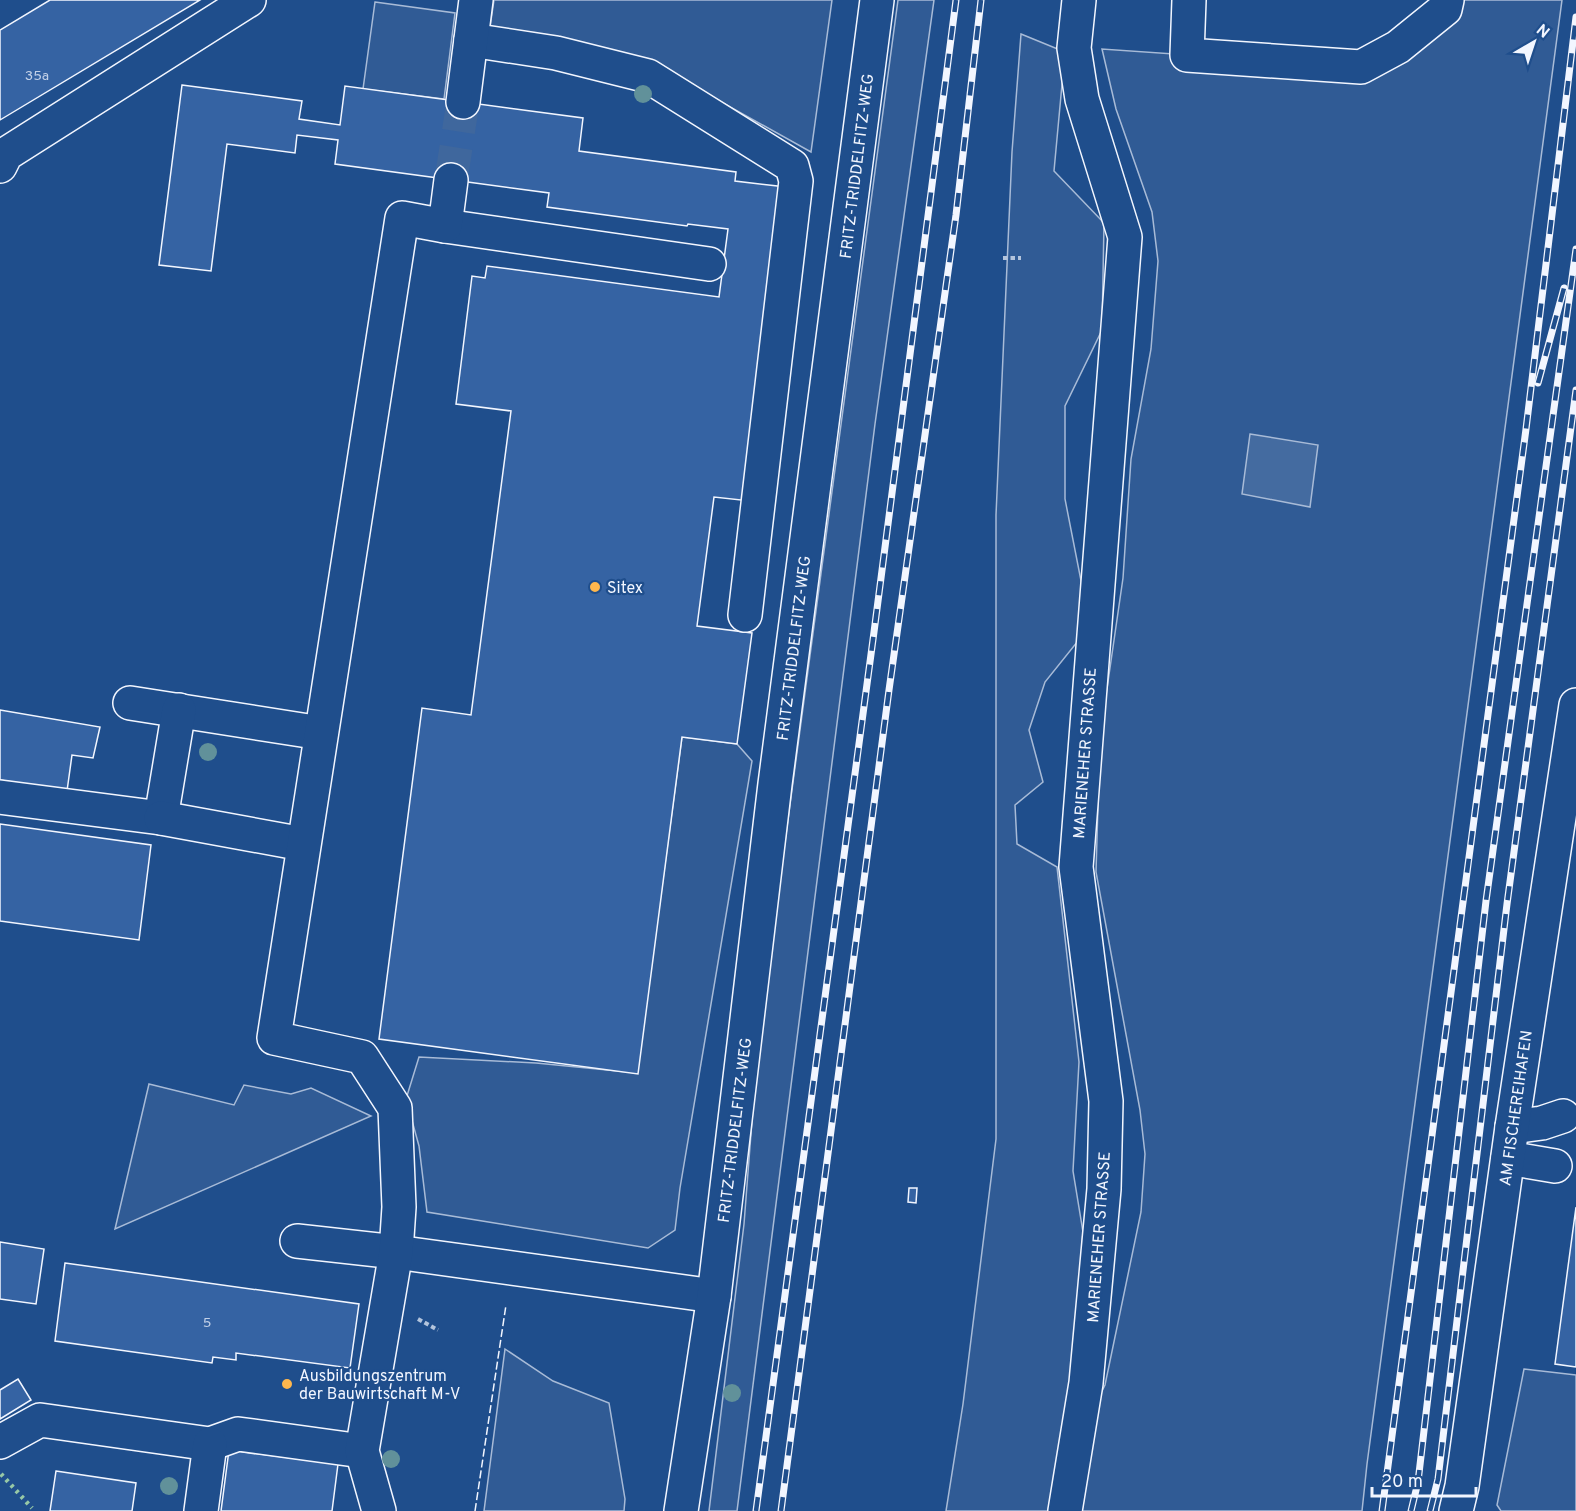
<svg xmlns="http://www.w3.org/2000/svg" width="1576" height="1511" font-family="Overpass,sans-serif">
	<rect width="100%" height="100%" fill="#1f4e8c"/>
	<g fill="#305b95" stroke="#a8bbd7" stroke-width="1.5">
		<path d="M494 0H832L811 152 664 70 489 34Z"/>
		<path d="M898 0H934L875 424 737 1511H709L744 1224 758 1043Z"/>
		<path d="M1450 0H1562L1367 1464 1362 1511H1082L1100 1395 1105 1385 1141 1212 1145 1154 1140 1110 1096 872 1100 737 1123 578 1131 459 1151 349 1158 261 1152 212 1116 109 1102 49 1361 67Z"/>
		<path d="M375 2 455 13 444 99 363 89Z"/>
		<path d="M1021 34 1065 52 1054 171 1104 223 1102 330 1065 406V499L1085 601 1082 636 1045 682 1029 730 1043 782 1015 805 1017 844 1057 867 1079 1062 1073 1171 1083 1232 1072 1374 1048 1511H946L963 1404 996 1139V515L1012 152Z"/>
		<path d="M682 737 737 744 752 761 680 1188 675 1230 648 1248 427 1212 419 1146 406 1099 419 1057 536 1063 637 1073Z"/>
		<path d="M149 1084 234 1105 244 1085 291 1094 311 1088 371 1116 115 1229Z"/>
		<path d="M505 1349 553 1381 609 1403 625 1499 624 1511H484Z"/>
		<path d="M1524 1369 1576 1375V1511H1501L1497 1505Z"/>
	</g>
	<path fill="#446ba0" stroke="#a8bbd7" stroke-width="1.5" d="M1250 434 1318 445 1310 507 1242 494Z"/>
	<g fill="#3563a3" stroke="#f2f6ff" stroke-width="1.5">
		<path d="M50 0H200L0 120V30Z"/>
		<path d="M182 85 302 101 299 119 340 125 345 86 583 118 579 151 736 172 735 181 786 187 750 501 714 497 697 626 752 633 737 744 682 737 638 1074 379 1039 422 708 471 715 511 411 456 404 472 276 485 278 487 266 719 297 728 229 688 224 687 226 547 207 549 193 335 164 338 140 297 135 295 153 227 144 211 271 159 265Z"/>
		<path d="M0 710 100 727 93 758 72 755 67 791 0 780Z"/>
		<path d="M0 824 151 845 139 940 0 921Z"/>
		<path d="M909 1188H917L916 1203 908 1202Z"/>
		<path d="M1576 1207V1367L1555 1364Z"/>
		<path d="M0 1242 44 1249 36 1304 0 1299Z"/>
		<path d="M65 1263 359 1304 350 1368 236 1353V1360L213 1357 212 1363 55 1341Z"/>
		<path d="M18 1379 31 1400 0 1419V1390Z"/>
		<path d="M229 1450 338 1464 332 1511H221Z"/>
		<path d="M56 1471 136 1483 132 1511H50Z"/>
	</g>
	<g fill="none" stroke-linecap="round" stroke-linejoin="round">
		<path stroke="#3f679d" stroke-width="33" stroke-dasharray="33 16" stroke-linecap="butt" d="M451 180 463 102"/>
		<defs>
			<g id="minor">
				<path d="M1189 0 1187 55 1361 67 1398 47 1445 9 1447 0"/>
				<path d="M471 40 556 53 648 76 792 166 796 181 745 615"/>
				<path d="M463 102 476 0"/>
				<path d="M0 166 6 154 249 0"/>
				<path d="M445 226 709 264"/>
				<path d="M130 703 321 733"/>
				<path d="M0 797 161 818 179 710"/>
				<path d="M161 818 303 844"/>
				<path d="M1512 1127 1542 1123 1563 1116"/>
				<path d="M1508 1158 1555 1166"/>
				<path d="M297 1241 396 1252 714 1296"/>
				<path d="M0 1442 40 1420 210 1444 238 1434 362 1451"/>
				<path d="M201 1511 210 1444"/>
				<path d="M379 1511 362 1451 396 1252 399 1207 395 1108 362 1057 274 1038 402 218 445 226 451 180"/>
				<path d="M681 1511 714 1296 775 784 877 0"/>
				<path d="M1065 1511 1086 1383 1104 1189 1106 1101 1076 867 1125 237 1082 99 1074 48 1079 0"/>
				<path d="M1456 1511 1462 1486 1512 1127 1576 705"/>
			</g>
		</defs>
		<use href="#minor" stroke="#f2f6ff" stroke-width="36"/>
		<g stroke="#b3c4dc" stroke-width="4" stroke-dasharray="4.5 3" stroke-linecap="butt">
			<path d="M1003 258H1021"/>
			<path d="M418 1319 438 1330"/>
		</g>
		<use href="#minor" stroke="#1f4e8c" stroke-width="33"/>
		<defs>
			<g id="rail">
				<path d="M1538 383 1564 288"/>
				<path d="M756 1511 874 632 956 0"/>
				<path d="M781 1511 889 690 956 215 981 0"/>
				<path d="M1382 1511 1526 429 1576 17"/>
				<path d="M1411 1511 1418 1482 1486 901 1576 249"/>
				<path d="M1430 1511 1438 1479 1507 904 1576 390"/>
			</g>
		</defs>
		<use href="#rail" stroke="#f2f6ff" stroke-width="7"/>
		<use href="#rail" stroke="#1f4e8c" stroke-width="4.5" stroke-dasharray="14" stroke-linecap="butt"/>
		<path stroke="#97c8a6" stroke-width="4.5" stroke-dasharray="3 4.5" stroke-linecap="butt" d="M1 1474 32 1508"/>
		<path stroke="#f2f6ff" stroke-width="1.5" stroke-dasharray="8 3" stroke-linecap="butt" d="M475 1511 506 1305"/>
	</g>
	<g fill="#61919a">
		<circle cx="643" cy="94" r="9"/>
		<circle cx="208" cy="752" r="9"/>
		<circle cx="732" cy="1393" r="9"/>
		<circle cx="391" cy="1459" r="9"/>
		<circle cx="169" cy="1486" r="9"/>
	</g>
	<g fill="#ffb74d" stroke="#1f4e8c" stroke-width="2">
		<circle cx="595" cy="587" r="6"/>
		<circle cx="287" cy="1384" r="6"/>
	</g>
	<g text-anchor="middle" stroke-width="4.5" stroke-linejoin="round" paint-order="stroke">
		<g font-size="14" fill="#c3d1e8">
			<text x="37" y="80">35a</text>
			<text x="207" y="1327">5</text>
		</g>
		<g font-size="16" fill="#f2f6ff" stroke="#1f4e8c">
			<text transform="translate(856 166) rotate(-83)" y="6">FRITZ-TRIDDELFITZ-WEG</text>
			<text transform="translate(793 648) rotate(-83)" y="6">FRITZ-TRIDDELFITZ-WEG</text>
			<text transform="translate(1084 753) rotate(-86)" y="6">MARIENEHER STRASSE</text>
			<text transform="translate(1515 1108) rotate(-82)" y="6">AM FISCHEREIHAFEN</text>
			<text transform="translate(734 1130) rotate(-83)" y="6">FRITZ-TRIDDELFITZ-WEG</text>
			<text transform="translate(1098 1237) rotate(-86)" y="6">MARIENEHER STRASSE</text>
		</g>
		<g font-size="16" fill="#f2f6ff" stroke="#1f4e8c" text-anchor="start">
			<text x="607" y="593">Sitex</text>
			<text x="299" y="1381">Ausbildungszentrum<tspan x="299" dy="18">der Bauwirtschaft M-V</tspan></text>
		</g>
	</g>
	<g transform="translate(1534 42) rotate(39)" stroke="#1f4e8c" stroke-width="4.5" paint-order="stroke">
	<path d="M0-4.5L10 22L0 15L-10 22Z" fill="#f2f6ff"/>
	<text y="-9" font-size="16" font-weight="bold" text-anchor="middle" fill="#f2f6ff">N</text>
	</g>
	<path d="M1372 1487v9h104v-9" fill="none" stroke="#f2f6ff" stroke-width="3"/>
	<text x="1381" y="1487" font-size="18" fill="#f2f6ff" stroke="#1f4e8c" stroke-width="4.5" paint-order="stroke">20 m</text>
</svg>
